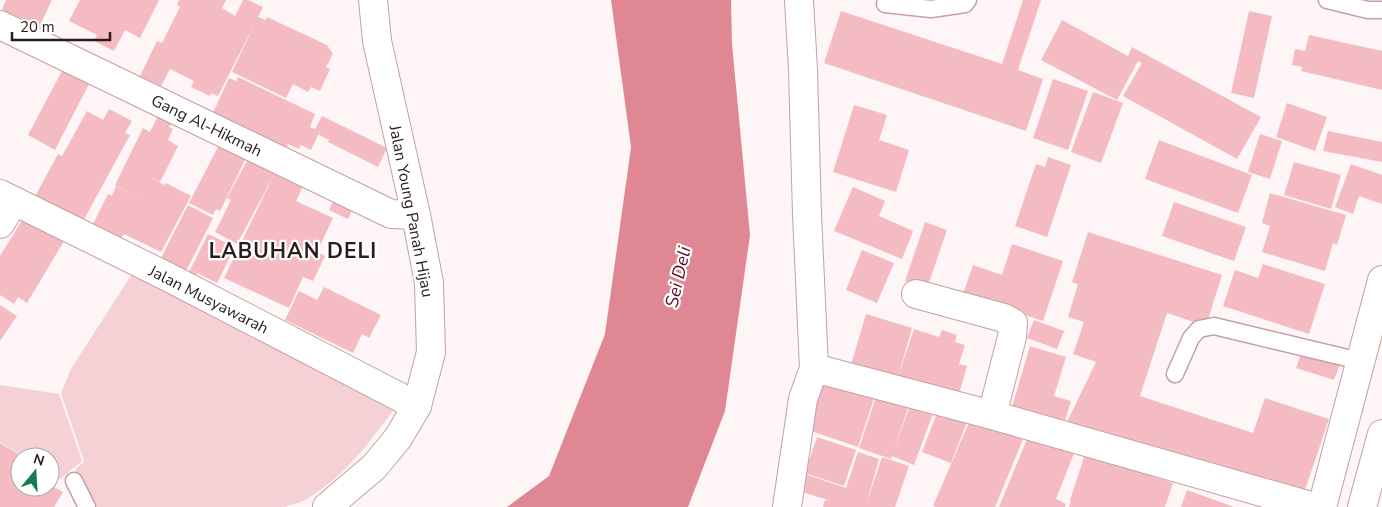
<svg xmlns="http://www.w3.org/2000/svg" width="1382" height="507" font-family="'Nunito Sans',sans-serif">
	<rect width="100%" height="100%" fill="#fdf5f6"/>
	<g fill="#f5d0d4">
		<path d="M135 269 397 405C371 441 345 476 307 499 301 503 292 504 285 507H97L75 470 84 461 61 393 71 369Z"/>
		<path d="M0 385 59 394 82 461 60 479 50 473V457H24L0 442Z"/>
	</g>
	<path fill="#df8894" d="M611 0H731L732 44 750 235 725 411 688 507H507L549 476 605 334 631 147Z"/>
	<g fill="#f4bcc2">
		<path d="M6 0H52L39 27 2 10Z"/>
		<path d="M80 0H159L140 38 125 30 114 51 94 41 97 35 69 21Z"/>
		<path d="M179 0H226L222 8 235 16 243 0H248L263 7 258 17 266 20 267 17 327 45 333 54 326 67 330 69 320 91 311 87 308 92 293 84 286 98 232 72 255 23 218 96 211 93 210 96 191 87 194 81 170 69 161 86 140 76 157 41 162 43 180 7 177 5Z"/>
		<path d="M1023 0H1041L1018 70 1043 79 1026 131 824 63 841 11 1002 64Z"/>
		<path d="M1249 11 1272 16 1254 98 1231 93Z"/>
		<path d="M1062 20 1128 56 1132 47 1261 117 1237 159 1123 96 1142 63 1138 61 1117 100 1041 60Z"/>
		<path d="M1309 35 1382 51V90L1301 71 1302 67 1292 65 1295 49 1305 51Z"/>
		<path d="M63 69 89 84 55 150 28 135Z"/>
		<path d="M238 77 315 114 310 127 315 129 322 116 387 148 378 167 328 142 329 140 319 135 320 131 311 150 301 145 299 149 288 144 285 152 211 117 229 78 236 81Z"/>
		<path d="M1053 79 1088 91 1068 150 1033 138Z"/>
		<path d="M1093 92 1123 103 1101 163 1071 152Z"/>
		<path d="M1287 103 1327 117 1315 151 1276 137Z"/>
		<path d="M854 105 887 115 879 140 909 150 896 192 833 172Z"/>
		<path d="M109 109 132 121 125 133 130 135 81 225 33 200 58 154 62 156 87 111 103 120Z"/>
		<path d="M158 116 172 123 169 127 173 129 168 140 178 146 160 182 151 178 165 185 166 183 191 196 161 252 124 234 121 238 93 224 108 194 112 196 116 186 142 200 115 185 143 128 150 132Z"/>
		<path d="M1328 131 1382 142V162L1323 151Z"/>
		<path d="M1260 134 1282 141 1270 179 1248 172Z"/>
		<path d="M1159 140 1252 175 1238 213 1145 179Z"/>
		<path d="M219 145 246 158 220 211 216 209 213 215 189 203Z"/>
		<path d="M1048 157 1071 165 1047 237 1015 226 1036 164 1045 167Z"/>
		<path d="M248 159 305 182 296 201 333 218 317 252 325 256 313 281 303 277 289 308 224 278 274 175 237 244 215 232 231 200 227 198Z"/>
		<path d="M1294 162 1341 175 1331 209 1284 195Z"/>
		<path d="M1351 164 1382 175V204L1359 196 1353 214 1335 207Z"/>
		<path d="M853 187 885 201 879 216 913 231 902 259 834 231Z"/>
		<path d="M1270 193 1346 215 1337 245 1333 243 1325 271 1262 252 1270 226 1262 223Z"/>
		<path d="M335 197 354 206 348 219 329 210Z"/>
		<path d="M1174 202 1246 227 1234 261 1162 236Z"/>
		<path d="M188 205 213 218 186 271 161 258Z"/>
		<path d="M24 217 64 241 27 303 18 297 14 304 0 295V256Z"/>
		<path d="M925 222 947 230 927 288 905 281Z"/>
		<path d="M1088 232 1222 275 1206 326 1167 313 1140 396 1253 433 1265 398 1329 419 1305 490 1067 422 1096 362 1073 354 1084 322 1068 317 1078 284 1072 282Z"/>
		<path d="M208 234 235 247 217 283 197 273 196 276 189 272Z"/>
		<path d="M1012 244 1063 261 1043 321 963 294 973 265 1002 275Z"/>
		<path d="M862 250 894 263 877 303 846 290Z"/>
		<path d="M1263 264 1325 284 1309 334 1223 306 1235 270 1258 278Z"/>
		<path d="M324 287 381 315 369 338 362 334 353 353 285 320 299 291 317 300Z"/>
		<path d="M0 305 17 316 0 341Z"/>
		<path d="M866 314 912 328 898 377 914 329 939 337 942 330 957 335 955 342 965 345 959 364 967 366 957 401 850 368Z"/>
		<path d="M1034 320 1064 331 1057 349 1027 338Z"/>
		<path d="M1030 346 1066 357 1054 396 1071 401 1063 427 1011 410Z"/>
		<path d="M1302 351 1340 364 1334 380 1296 368Z"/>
		<path d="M826 375 876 392 858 447 808 430Z"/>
		<path d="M879 388 911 399 894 450 912 400 935 408 914 465 892 456 891 459 859 448Z"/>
		<path d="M939 408 968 419 951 463 922 452Z"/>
		<path d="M970 420 1026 432 995 507H936L933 506Z"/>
		<path d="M1030 432 1076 448 1056 499 1066 504 1065 507H999Z"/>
		<path d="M817 437 856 450 844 486 805 473Z"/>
		<path d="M0 443 23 457H20V487H50V485L63 492 54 507H0Z"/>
		<path d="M858 452 879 459 866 505 882 457 909 466 895 507H823L825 500 831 501 796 490 802 473 846 488Z"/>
		<path d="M1085 454 1173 483 1165 507H1069L1071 501 1070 500Z"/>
		<path d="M1187 490 1234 507H1181Z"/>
	</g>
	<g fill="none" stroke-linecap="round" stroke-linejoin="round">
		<defs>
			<g id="lane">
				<path d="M1327 0 1368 10H1382"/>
				<path d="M885 4 931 9 965 4 968 0"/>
				<path d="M1175 374 1191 338 1199 329 1214 326 1360 361"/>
				<path d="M74 481 87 507"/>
			</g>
			<g id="street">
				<path d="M0 25 391 214 416 215"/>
				<path d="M0 194 166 276 417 406"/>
				<path d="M0 224 14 201"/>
				<path d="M916 294 1004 318 1013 323 1012 337 992 415"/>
				<path d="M814 368 992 415 1314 507"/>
				<path d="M787 507 803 399 814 368 807 214 803 70 799 0"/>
			</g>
			<path id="secondary" d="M327 507 374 467 398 438 417 406 431 352 429 283 416 215 377 41 373 0"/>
			<g id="highway">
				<path d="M1322 507 1382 280"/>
				<path d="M1362 507 1382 434"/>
			</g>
		</defs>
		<use href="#lane" stroke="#c5a0a4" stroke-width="19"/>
		<use href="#street" stroke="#c5a0a4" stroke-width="30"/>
		<use href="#secondary" stroke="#c5a0a4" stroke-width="30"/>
		<use href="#highway" stroke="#c5a0a4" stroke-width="30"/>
		<use href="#lane" stroke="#fff" stroke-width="16"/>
		<use href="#street" stroke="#fff" stroke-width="28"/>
		<use href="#secondary" stroke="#fff" stroke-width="28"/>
		<use href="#highway" stroke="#fff" stroke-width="28"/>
	</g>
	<g text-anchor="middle" stroke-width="4.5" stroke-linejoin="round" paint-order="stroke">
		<g font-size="16" fill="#291c1d" stroke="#fff">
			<text transform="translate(207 125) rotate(26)" y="6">Gang Al-Hikmah</text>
			<text transform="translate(412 211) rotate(79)" y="6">Jalan Young Panah Hijau</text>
			<text transform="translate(209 299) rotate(27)" y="6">Jalan Musyawarah</text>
		</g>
		<g font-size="18" font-style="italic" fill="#590b21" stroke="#fff">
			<text transform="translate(678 277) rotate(-77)" y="6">Sei Deli</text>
		</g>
		<g font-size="21" font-weight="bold" letter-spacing="1" fill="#291c1d" stroke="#fff">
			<text x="293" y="258">LABUHAN DELI</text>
		</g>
	</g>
	<g transform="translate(35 472) rotate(18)"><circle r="24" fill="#ffffff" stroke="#a9a4a5"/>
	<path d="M0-4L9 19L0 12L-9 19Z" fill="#167b53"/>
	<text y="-8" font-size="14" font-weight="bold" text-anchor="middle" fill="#291c1d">N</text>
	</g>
	<path d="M12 32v8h98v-8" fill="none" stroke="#291c1d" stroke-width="2.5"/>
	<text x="20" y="32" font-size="15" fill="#291c1d" stroke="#ffffff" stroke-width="4" paint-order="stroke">20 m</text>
</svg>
